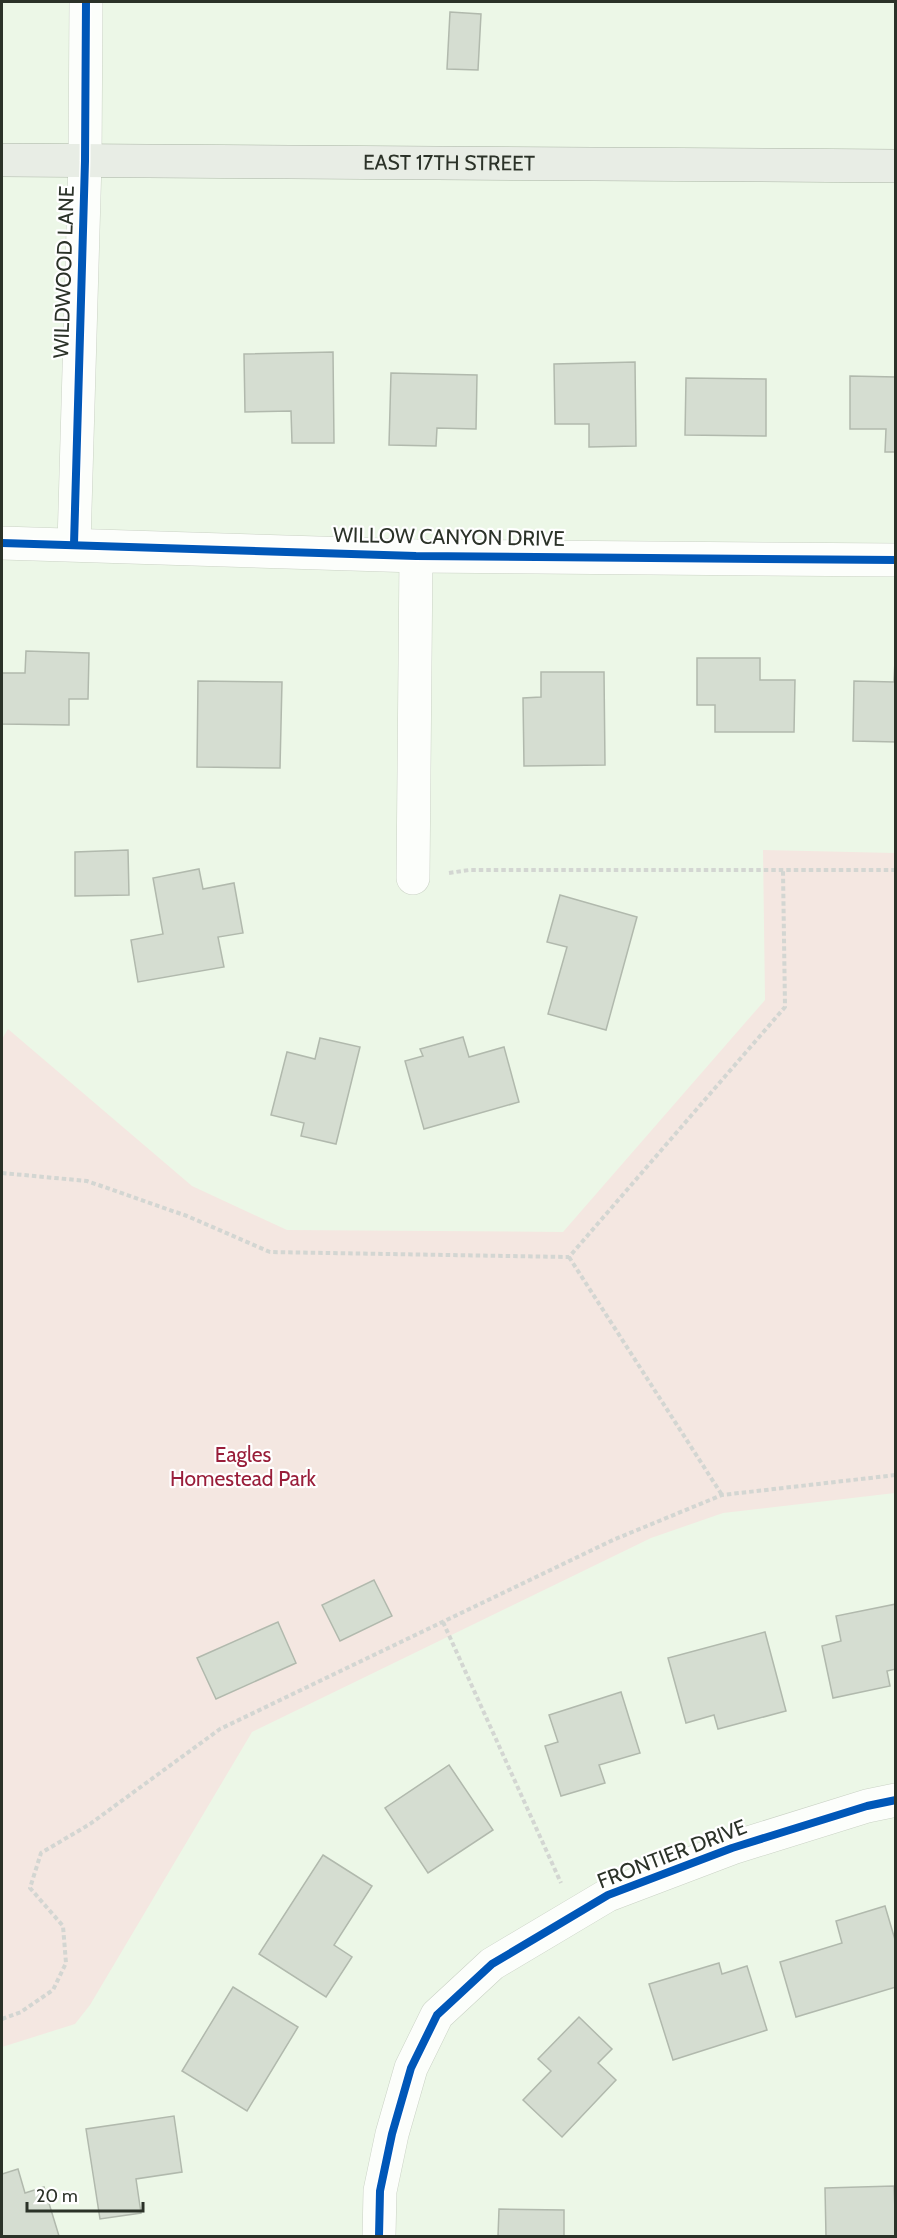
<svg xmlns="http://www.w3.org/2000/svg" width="897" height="2238" font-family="Cabin,sans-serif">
	<rect width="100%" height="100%" fill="#ecf7e7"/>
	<path fill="#f4e7e1" d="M763 850 895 853V1493L723 1513 651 1538 252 1732 90 2005 75 2024 2 2047V1039L8 1029 192 1186 287 1230 563 1232 765 1000Z"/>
	<g fill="#d5ddd1" stroke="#b1b9ad" stroke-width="1.5">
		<path d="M450 12 481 14 478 70 447 69Z"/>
		<path d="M333 352 334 443H292L291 411 245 412 244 354Z"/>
		<path d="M635 362 636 446 589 447V424H555L554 364Z"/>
		<path d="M391 373 477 375 476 429 437 428 436 446 389 445Z"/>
		<path d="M850 376 896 377V452H885L886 429H850Z"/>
		<path d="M686 378 766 379V436L685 435Z"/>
		<path d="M26 651 89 653 88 699H69V725L2 724V673H25Z"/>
		<path d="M697 658H760V680H795L794 732H715V705H697Z"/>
		<path d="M895 660 896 742 853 741 854 681 894 682Z"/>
		<path d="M541 672H604L605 765 524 766 523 698 541 697Z"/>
		<path d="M198 681 282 682 280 768 197 767Z"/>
		<path d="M128 850 129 895 75 896V852Z"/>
		<path d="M199 869 203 889 234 883 243 933 218 937 224 967 138 982 131 940 163 934 153 878Z"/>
		<path d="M560 895 637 917 606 1030 548 1014 567 947 547 942Z"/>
		<path d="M463 1037 469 1057 504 1047 519 1102 424 1129 405 1061 423 1056 420 1049Z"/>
		<path d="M320 1038 360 1047 336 1144 301 1136 304 1123 271 1115 287 1052 315 1059Z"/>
		<path d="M374 1580 392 1616 340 1641 322 1605Z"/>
		<path d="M896 1604V1669L887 1671 890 1686 833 1698 822 1646 841 1641 836 1616Z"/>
		<path d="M278 1622 296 1663 216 1699 197 1658Z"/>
		<path d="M765 1632 786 1711 718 1729 714 1715 686 1723 668 1658Z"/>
		<path d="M621 1692 640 1753 599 1765 605 1783 561 1796 545 1746 558 1742 549 1715Z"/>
		<path d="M449 1765 493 1830 428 1873 385 1808Z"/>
		<path d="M323 1855 372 1886 334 1945 352 1957 326 1997 259 1954Z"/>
		<path d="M885 1906 896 1943V1987L796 2017 780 1962 842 1943 836 1921Z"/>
		<path d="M719 1963 722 1974 747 1966 767 2030 673 2060 649 1984Z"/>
		<path d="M233 1987 298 2027 247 2111 182 2071Z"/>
		<path d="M579 2017 612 2049 598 2063 616 2080 562 2137 523 2100 551 2071 538 2059Z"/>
		<path d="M174 2116 182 2172 136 2179 141 2213 100 2219 86 2129Z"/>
		<path d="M18 2169 25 2193 44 2187 59 2236H2V2174Z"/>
		<path d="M894 2186 896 2236H826L825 2188Z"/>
		<path d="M499 2209 564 2210V2236H498Z"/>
	</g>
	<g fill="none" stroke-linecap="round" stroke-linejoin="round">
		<defs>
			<g id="minor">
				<path d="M2 543 416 556 896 560"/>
				<path d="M74 544 85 161 86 2"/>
				<path d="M413 878 416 556"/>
				<path d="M379 2236 380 2191 392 2134 411 2068 437 2015 492 1964 608 1895 732 1848 867 1806 896 1800"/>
			</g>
			<g id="major">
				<path id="s1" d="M2 160 896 166"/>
			</g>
		</defs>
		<use href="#minor" stroke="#cad2c5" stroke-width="34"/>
		<use href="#major" stroke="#abb6a6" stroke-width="34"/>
		<g stroke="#d3d6d2" stroke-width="4" stroke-dasharray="4.5 3" stroke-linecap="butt">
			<path d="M449 873 469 870H896"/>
			<path d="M2 1173 87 1181 187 1216 270 1252 569 1257 785 1007 783 870"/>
			<path d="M569 1257 722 1495"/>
			<path d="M443 1622 561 1883"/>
			<path d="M2 2019 21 2012 53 1990 66 1963 63 1926 30 1888 41 1853 90 1824 220 1729 613 1540 722 1495 896 1475"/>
		</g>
		<use href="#minor" stroke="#fcfefb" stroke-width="33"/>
		<use href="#major" stroke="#e8ede5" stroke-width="33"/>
		<defs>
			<g id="cycleway">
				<path d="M2 543 416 556 896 560"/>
				<path d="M74 544 85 161 86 2"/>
				<path d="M379 2236 380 2191 392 2134 411 2068 437 2015 492 1964 608 1895 732 1848 867 1806 896 1800"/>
			</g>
		</defs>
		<use href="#cycleway" stroke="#fff" stroke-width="11"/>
		<use href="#cycleway" stroke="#0057b8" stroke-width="8"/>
	</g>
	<g text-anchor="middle" stroke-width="4.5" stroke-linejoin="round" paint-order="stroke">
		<g font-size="21" fill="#2b3228" stroke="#fff">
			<text dy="7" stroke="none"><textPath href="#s1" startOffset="447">EAST 17TH STREET</textPath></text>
			<text transform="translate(64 272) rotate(-88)" y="7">WILDWOOD LANE</text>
			<text transform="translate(449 537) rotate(1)" y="7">WILLOW CANYON DRIVE</text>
			<text transform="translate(672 1854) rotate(-21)" y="7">FRONTIER DRIVE</text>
		</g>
		<g font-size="21" fill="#991e3a" stroke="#fff">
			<text x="243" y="1462">Eagles<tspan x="243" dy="24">Homestead Park</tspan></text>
		</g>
	</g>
	<rect width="897" height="2238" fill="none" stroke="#2b3228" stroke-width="6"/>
	<path d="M27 2202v9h116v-9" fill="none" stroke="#2b3228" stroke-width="3"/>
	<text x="36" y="2202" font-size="18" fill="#2b3228" stroke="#ffffff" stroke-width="4.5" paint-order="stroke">20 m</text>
</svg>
